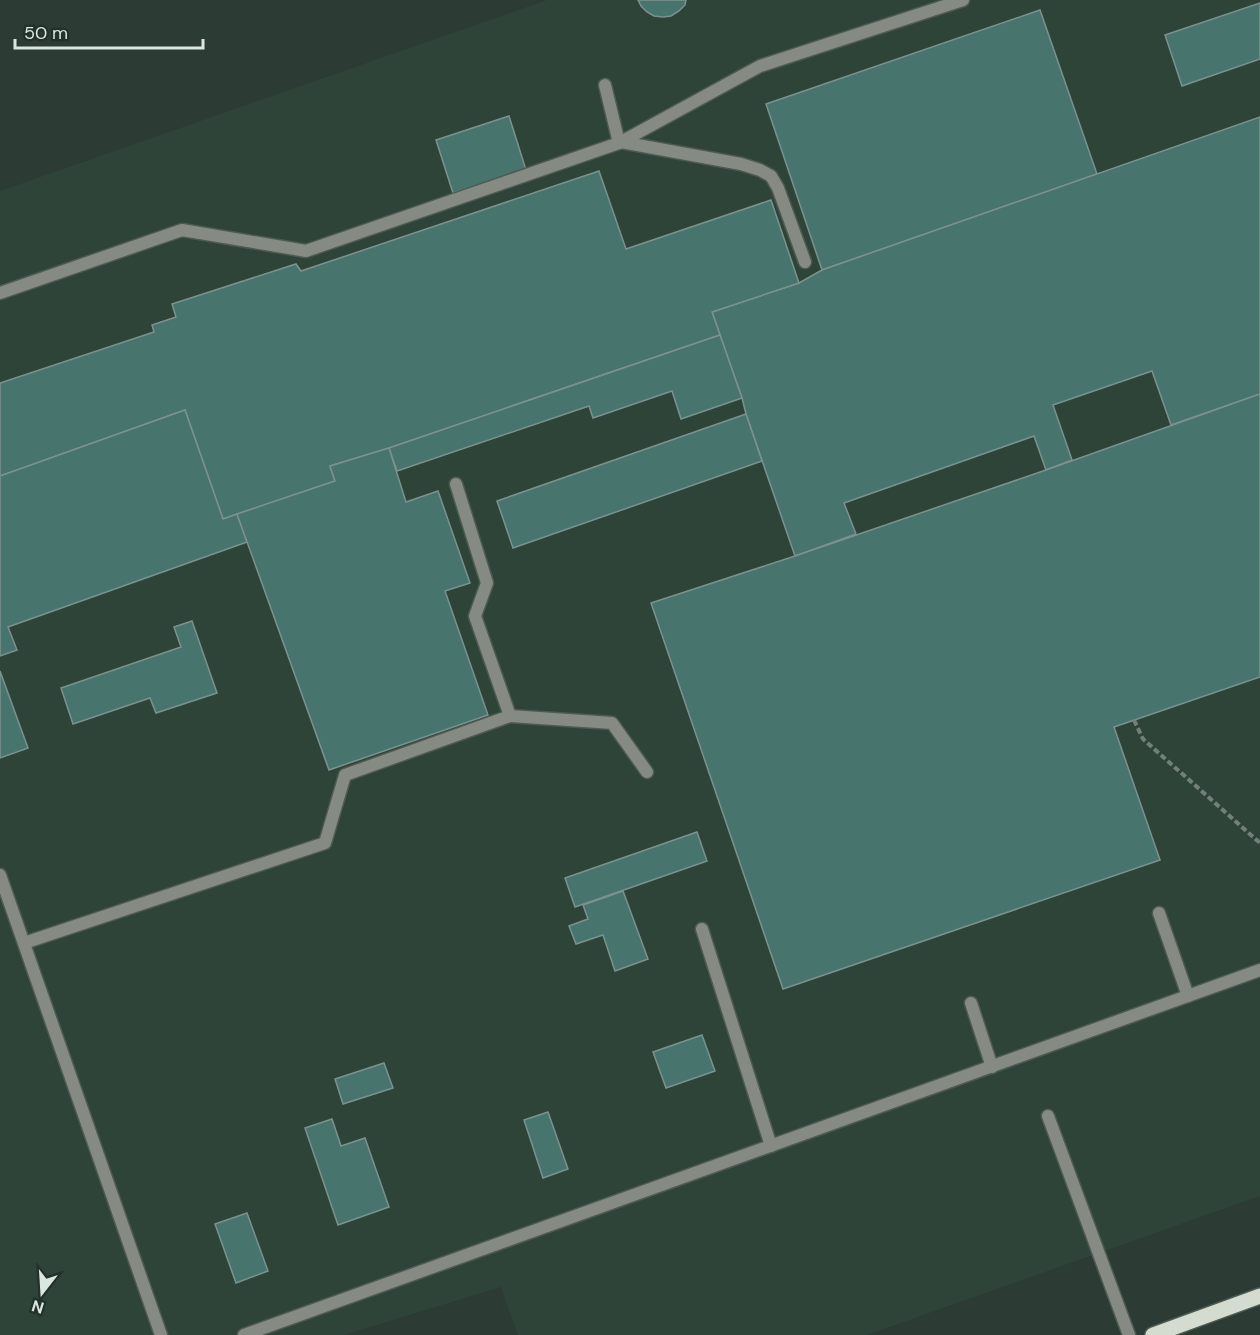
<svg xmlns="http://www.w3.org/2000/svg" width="1260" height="1335" font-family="'DM Sans',sans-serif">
	<rect width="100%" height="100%" fill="#2c3b33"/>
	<path fill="#2e4438" d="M547 0H1260V1196L867 1335H518L501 1287 344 1335H0V191Z"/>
	<g fill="#48746e" stroke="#7c928f" stroke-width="1.5">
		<path d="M638 0H686L685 5 679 11 671 16 663 17 654 16 647 12 641 6Z"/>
		<path d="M1260 3V59L1182 86 1165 35Z"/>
		<path d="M1040 10 1097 174 822 270 766 104Z"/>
		<path d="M509 116 526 170 453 193 436 140Z"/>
		<path d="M1260 117V394L1171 425 1152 371 1053 405 1072 460 1046 470 1034 436 844 503 856 534 795 556 746 414 742 398 712 312 799 283 822 270Z"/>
		<path d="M599 171 626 249 771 200 799 283 712 312 720 335 389 448 330 466 335 481 223 519 185 410 0 476V383L154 332 152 325 176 317 172 304 296 264 301 271Z"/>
		<path d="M720 335 742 398 681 419 672 391 593 418 589 406 397 471 389 448Z"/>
		<path d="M1260 394V677L1114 727 1160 860 783 989 651 603 795 556 1046 470Z"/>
		<path d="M185 410 223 519 237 514 247 542 8 627 17 650 0 656V476Z"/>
		<path d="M746 414 762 461 513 548 497 501Z"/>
		<path d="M389 448 406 502 438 491 470 583 445 591 488 715 329 770 237 514 335 481 330 466Z"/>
		<path d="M192 621 217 693 156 713 150 698 73 724 61 688 181 647 174 627Z"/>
		<path d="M0 671 28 748 0 758Z"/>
		<path d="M697 832 707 861 575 907 565 878Z"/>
		<path d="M623 891 648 959 615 971 603 935 576 944 569 926 588 919 583 905Z"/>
		<path d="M702 1035 715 1071 666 1088 653 1052Z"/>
		<path d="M384 1063 393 1088 343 1104 335 1079Z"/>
		<path d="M548 1112 568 1169 543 1178 524 1120Z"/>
		<path d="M332 1119 341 1146 365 1138 389 1207 338 1225 305 1128Z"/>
		<path d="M247 1213 268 1271 236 1283 215 1224Z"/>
	</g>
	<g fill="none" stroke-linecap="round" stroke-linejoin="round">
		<defs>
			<g id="service">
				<path d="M621 142 741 164 760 170 771 176 778 188 805 262"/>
				<path d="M619 143 760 66 963 0"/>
				<path d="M0 293 182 230 306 251 619 143 605 85"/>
				<path d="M510 716 612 723 647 772"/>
				<path d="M0 875 161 1335"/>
				<path d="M1159 913 1188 996"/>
				<path d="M702 929 771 1146"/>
				<path d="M24 943 325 843 345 775 510 716 475 616 487 583 456 484"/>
				<path d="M971 1003 992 1067"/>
				<path d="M1048 1116 1129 1335"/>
				<path d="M244 1335 1260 970"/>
			</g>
			<path id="primary" d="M1153 1335 1260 1296"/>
		</defs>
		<use href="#service" stroke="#4c5a52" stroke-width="15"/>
		<use href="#primary" stroke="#4c5a52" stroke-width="18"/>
		<path stroke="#738079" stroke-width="4" stroke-dasharray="6 3" stroke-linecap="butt" d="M1134 720 1143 739 1260 843"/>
		<use href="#service" stroke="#858a83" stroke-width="12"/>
		<use href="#primary" stroke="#d3dcce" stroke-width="15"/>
	</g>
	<g transform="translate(42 1293) rotate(197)" stroke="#223129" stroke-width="4.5" paint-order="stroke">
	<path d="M0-4.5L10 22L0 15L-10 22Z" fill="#dce6e0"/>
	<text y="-9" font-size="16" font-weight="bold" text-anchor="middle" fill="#dce6e0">N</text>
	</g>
	<path d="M15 39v9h188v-9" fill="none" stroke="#dce6e0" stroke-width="3"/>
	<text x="24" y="39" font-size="18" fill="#dce6e0" stroke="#223129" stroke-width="4.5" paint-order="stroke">50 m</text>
</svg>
